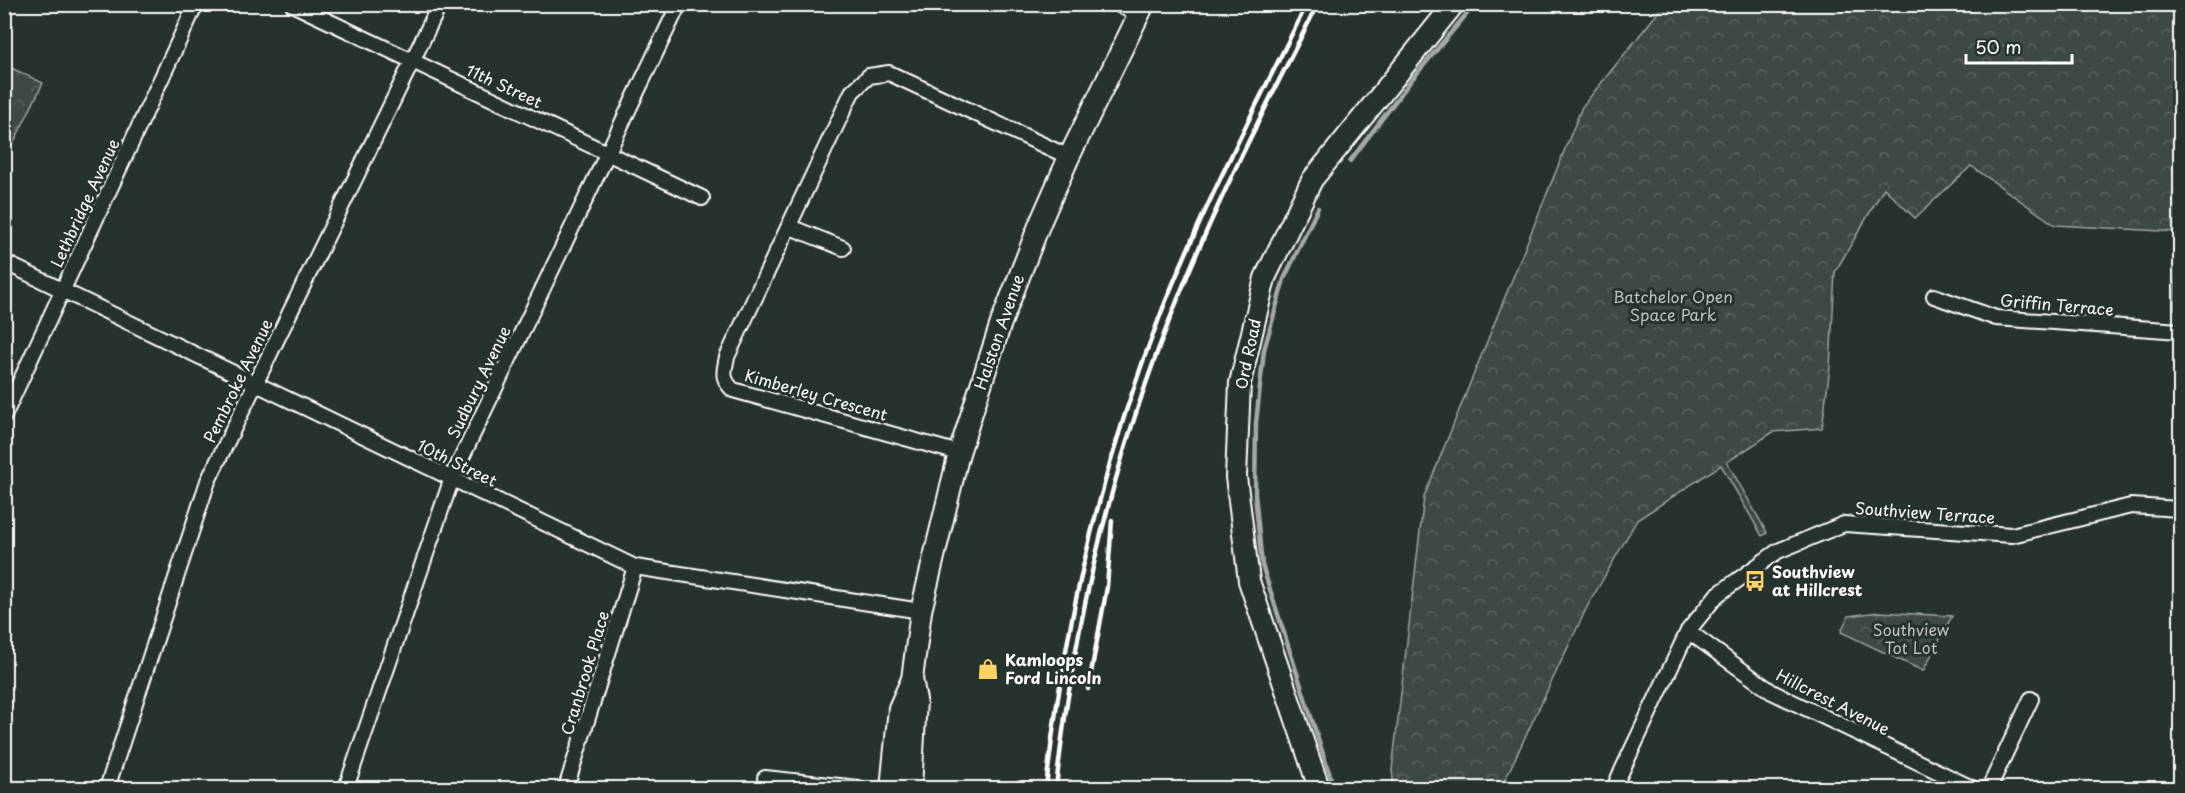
<svg xmlns="http://www.w3.org/2000/svg" width="2185" height="793" font-family="'Playpen Sans',sans-serif">
	<defs>
		<pattern id="park-crowns" width="20" height="18" patternUnits="userSpaceOnUse" patternTransform="scale(1.5)"><rect width="20" height="18" fill="#3e4944"/><path d="M2 6a3 3 0 1 1 6 0M12 15a3 3 0 1 1 6 0" fill="none" stroke="#5b6460"/></pattern>
	</defs>
	<rect width="100%" height="100%" fill="#26332d"/>
	<filter id="ink" filterUnits="userSpaceOnUse"><feTurbulence type="fractalNoise" baseFrequency=".0167" numOctaves="2"/><feDisplacementMap in="SourceGraphic" scale="12" xChannelSelector="R" yChannelSelector="G"/><feConvolveMatrix kernelMatrix="1 2 1 2 8 2 1 2 1" color-interpolation-filters="sRGB"/></filter>
	<g filter="url(#ink)">
		<g fill="url(#park-crowns)" stroke="#9ea4a2" stroke-width="1.5">
			<path d="M2174 5 2180 9V310L2174 309 2178 232 2055 225 1971 166 1915 218 1884 188 1835 272 1830 367 1822 428 1773 432 1727 462 1767 533 1762 536 1721 465 1637 520 1587 607 1501 788H1394L1392 770 1424 497 1582 107 1664 5Z"/>
			<path d="M5 65 43 83 14 142 5 137Z"/>
			<path d="M1879 612 1952 616 1923 671 1841 632 1848 616Z"/>
		</g>
		<g fill="none" stroke-linecap="round" stroke-linejoin="round">
			<g stroke="#a4a9a7" stroke-width="4.5">
				<path d="M1350 161 1413 78 1475 4"/>
				<path d="M1318 208 1284 279 1264 350 1256 423 1255 494 1262 565 1334 788"/>
			</g>
			<defs>
				<g id="street">
					<path d="M292 4 702 198"/>
					<path d="M790 227 843 248"/>
					<path d="M4 262 635 567 921 611"/>
					<path d="M1934 296 1996 318 2180 331"/>
					<path d="M4 416 196 4"/>
					<path d="M959 453 733 390C721 378 724 372 727 357L852 92 869 76 889 73 1069 157"/>
					<path d="M1688 631 1772 692 1972 788"/>
					<path d="M765 778 858 788"/>
					<path d="M1617 781 1688 631 1717 595 1778 551 1844 524 2012 535 2131 506 2180 509"/>
					<path d="M107 788 208 481 440 4"/>
					<path d="M346 788 452 478 679 4"/>
					<path d="M566 788 635 567"/>
					<path d="M1989 788 2031 699"/>
					<path d="M2178 788 2180 784"/>
				</g>
				<g id="secondary">
					<path d="M1124 4 1140 12"/>
					<path d="M891 788 899 708 912 679 921 611 959 453 987 366 1001 323 1040 223 1069 157 1144 4"/>
					<path d="M911 788 916 700 912 679"/>
					<path d="M1319 788 1249 581 1236 477 1240 383 1265 278 1312 180 1454 4"/>
				</g>
			</defs>
			<use href="#street" stroke="#fff" stroke-width="18"/>
			<use href="#secondary" stroke="#fff" stroke-width="24"/>
			<use href="#street" stroke="#26332d" stroke-width="14"/>
			<use href="#secondary" stroke="#26332d" stroke-width="20"/>
			<g stroke="#fff" stroke-width="4.5">
				<path d="M1088 689 1107 587 1112 520"/>
				<path d="M1046 788C1064 625 1102 462 1163 308 1205 204 1256 105 1307 4"/>
				<path d="M1056 788C1074 620 1115 453 1179 296 1219 196 1269 100 1318 4"/>
			</g>
		</g>
	</g>
	<defs>
		<symbol id="bus-bare" viewBox="-9 -9 18 18"><path d="M-5-6H5V4H4V6H2V4H-2V6H-4V4H-5ZM-3.5-4V0h7V-4ZM-3.5 1.2v1.5H-2V1.2ZM2 1.2v1.5H3.5V1.2Z" fill="#ffd166" stroke="#26332d" stroke-width="2.5" paint-order="stroke"/></symbol>
		<symbol id="shop-bare" viewBox="-9 -9 18 18"><path d="M-5-2.5h2.3a2.7 3.5 0 0 1 5.4 0H5L5.5 6h-11ZM-1.5-2.5h3a1.5 2.3 0 0 0-3 0Z" fill="#ffd166" stroke="#26332d" stroke-width="2.5" paint-order="stroke"/></symbol>
	</defs>
	<g fill-rule="evenodd">
		<use href="#bus-bare" x="1740" y="566" width="30" height="30"/>
		<use href="#shop-bare" x="973" y="654" width="30" height="30"/>
	</g>
	<g text-anchor="middle" stroke-width="6" stroke-linejoin="round" paint-order="stroke">
		<g font-size="16" fill="#fff" stroke="#26332d">
			<text transform="translate(504 86) rotate(25)" y="6">11th Street</text>
			<text transform="translate(85 203) rotate(-65)" y="6">Lethbridge Avenue</text>
			<text transform="translate(2057 305) rotate(5)" y="6">Griffin Terrace</text>
			<text transform="translate(999 332) rotate(-71)" y="6">Halston Avenue</text>
			<text transform="translate(1248 354) rotate(-78)" y="6">Ord Road</text>
			<text transform="translate(238 381) rotate(-64)" y="6">Pembroke Avenue</text>
			<text transform="translate(479 382) rotate(-64)" y="6">Sudbury Avenue</text>
			<text transform="translate(816 395) rotate(16)" y="6">Kimberley Crescent</text>
			<text transform="translate(457 463) rotate(26)" y="6">10th Street</text>
			<text transform="translate(1925 513) rotate(4)" y="6">Southview Terrace</text>
			<text transform="translate(585 673) rotate(-73)" y="6">Cranbrook Place</text>
			<text transform="translate(1833 702) rotate(27)" y="6">Hillcrest Avenue</text>
		</g>
		<g font-size="16" fill="#bbbfbe" stroke="#26332d">
			<text x="1673" y="303">Batchelor Open<tspan x="1673" dy="18">Space Park</tspan></text>
			<text x="1911" y="636">Southview<tspan x="1911" dy="18">Tot Lot</tspan></text>
		</g>
		<g font-size="16" font-weight="bold" fill="#fff" stroke="#26332d" text-anchor="start">
			<text x="1772" y="578">Southview<tspan x="1772" dy="18">at Hillcrest</tspan></text>
			<text x="1005" y="666">Kamloops<tspan x="1005" dy="18">Ford Lincoln</tspan></text>
		</g>
	</g>
	<rect width="2185" height="793" fill="none" stroke="#26332d" stroke-width="24"/>
	<rect x="12" y="12" width="2161" height="769" fill="none" stroke="#fff" stroke-width="2" filter="url(#ink)"/>
	<path d="M1966 54v9h106v-9" fill="none" stroke="#ffffff" stroke-width="3"/>
	<text x="1975" y="54" font-size="18" fill="#ffffff" stroke="#26332d" stroke-width="4.5" paint-order="stroke">50 m</text>
</svg>
